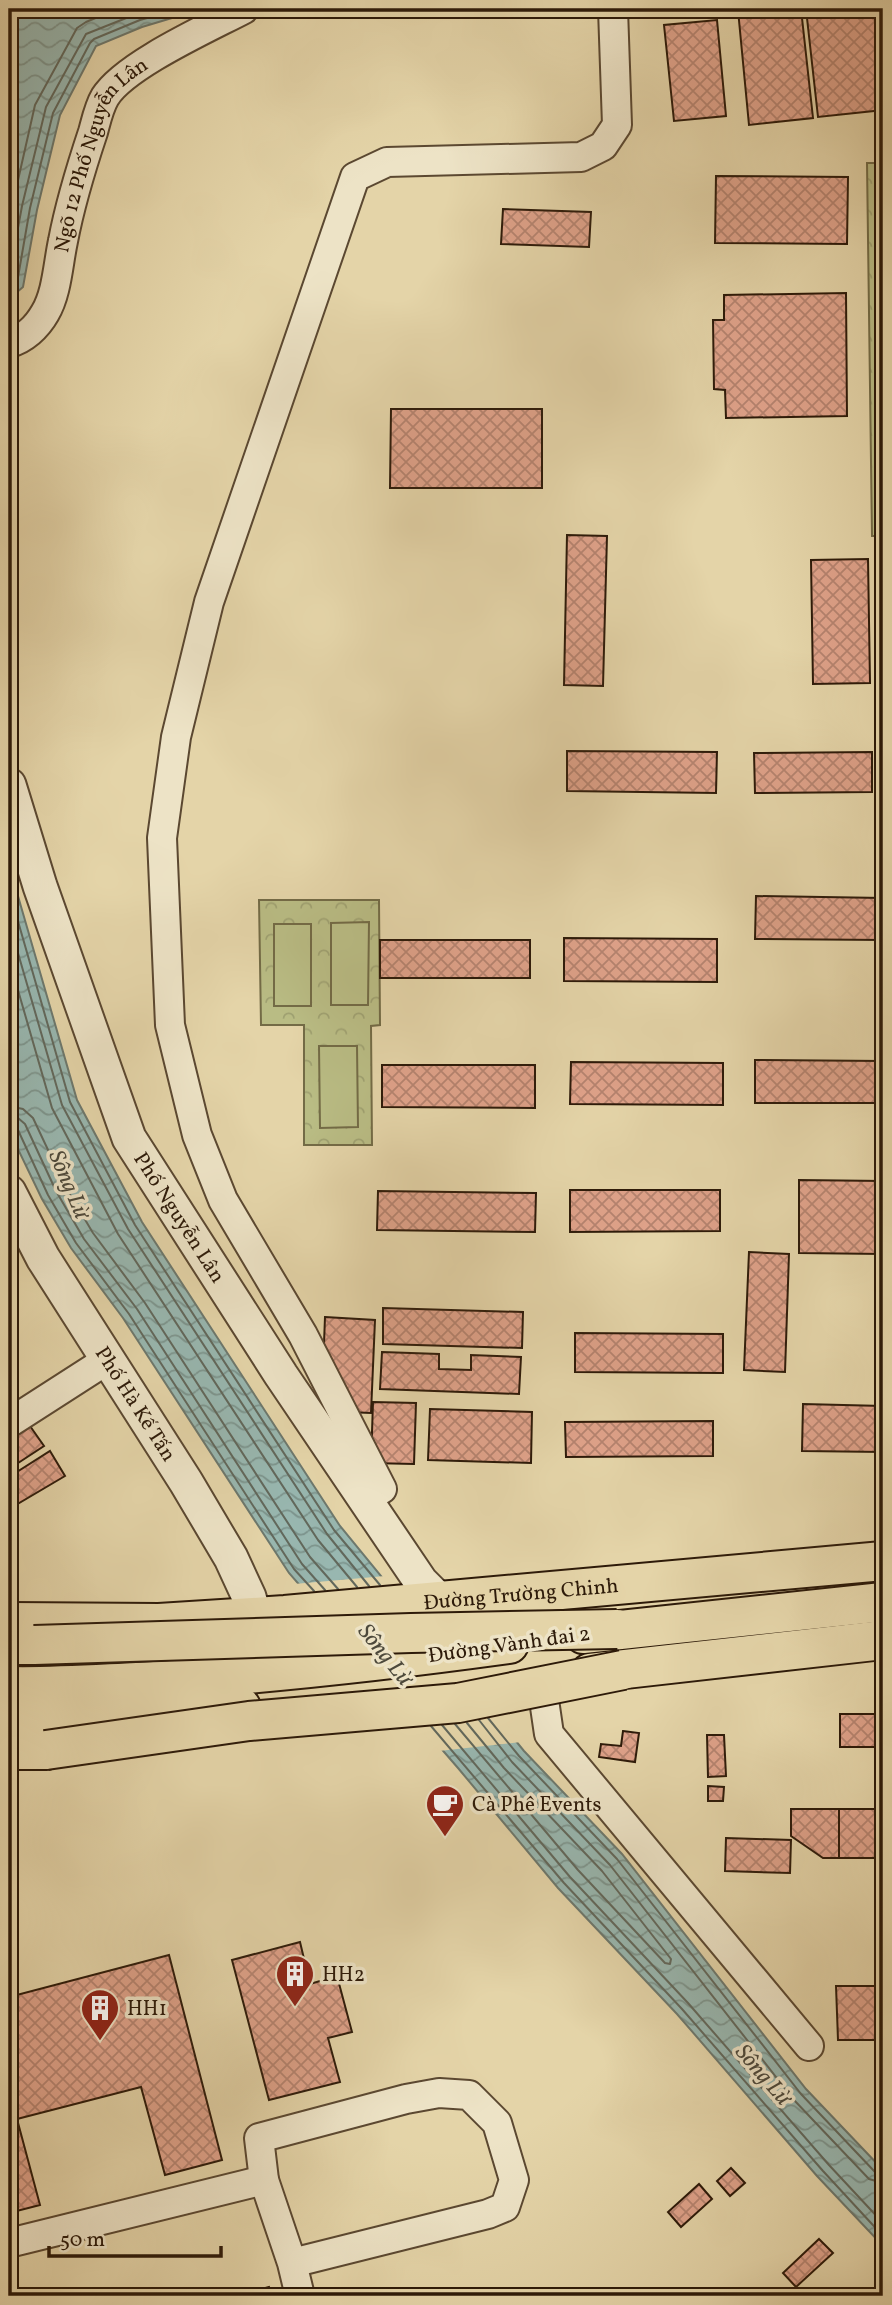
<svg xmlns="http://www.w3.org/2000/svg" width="892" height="2305" font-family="Vollkorn,serif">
	<defs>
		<pattern id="forest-crowns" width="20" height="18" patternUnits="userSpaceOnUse" patternTransform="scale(1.75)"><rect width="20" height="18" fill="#b9bc84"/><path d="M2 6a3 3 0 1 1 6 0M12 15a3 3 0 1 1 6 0" fill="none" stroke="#9fa171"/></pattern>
		<pattern id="water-waves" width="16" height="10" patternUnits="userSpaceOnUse" patternTransform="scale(1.75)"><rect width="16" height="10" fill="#98b7b0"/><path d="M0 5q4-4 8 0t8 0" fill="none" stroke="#7c948d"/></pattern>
		<pattern id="building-cross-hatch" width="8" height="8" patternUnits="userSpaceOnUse" patternTransform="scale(1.75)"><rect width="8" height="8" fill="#dfa28a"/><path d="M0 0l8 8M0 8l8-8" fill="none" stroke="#b5836f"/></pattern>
	</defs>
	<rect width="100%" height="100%" fill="#e4d4a8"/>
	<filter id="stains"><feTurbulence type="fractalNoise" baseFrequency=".00286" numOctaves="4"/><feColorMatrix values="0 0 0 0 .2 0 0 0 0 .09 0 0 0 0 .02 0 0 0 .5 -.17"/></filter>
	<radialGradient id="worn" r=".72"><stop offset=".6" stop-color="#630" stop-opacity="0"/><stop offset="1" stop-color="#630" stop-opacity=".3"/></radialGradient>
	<g fill="url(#forest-crowns)" stroke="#736b46" stroke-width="2">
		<path d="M867 163H883V536H872Z"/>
		<path d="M259 900H379L380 1025 371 1026 372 1145H304V1025H261Z"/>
	</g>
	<g fill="#b9bc84" stroke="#736b46" stroke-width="2">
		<path d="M875 187H883V269H876Z"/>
		<rect x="878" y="306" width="5" height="82"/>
		<path d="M369 922 368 1005H331V923Z"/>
		<rect x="274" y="924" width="37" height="82"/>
		<path d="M319 1046H357L358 1127 320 1128Z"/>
	</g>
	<g fill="url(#water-waves)" stroke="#6d786d" stroke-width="2">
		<path d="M9 9H202L142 27 96 46 60 115 37 210 23 287 9 299Z"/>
		<path d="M9 865 77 1100 142 1222 340 1526 524 1751 622 1854 806 2089 883 2170V2246L817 2176 677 2014 558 1888 458 1768 289 1573 123 1318 71 1248 42 1199 15 1143 9 1121Z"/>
	</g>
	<path fill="#e4d4a8" d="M385 1576 521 1742 439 1751 294 1584Z"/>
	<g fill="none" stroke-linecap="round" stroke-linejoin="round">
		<g stroke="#62685c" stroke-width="2">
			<path d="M9 220 35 105 77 28 86 22 117 9"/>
			<path d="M9 277 22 206 46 107 86 34 149 9"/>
			<path d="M9 290 17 283 30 208 53 113 90 43 94 39 140 20 179 9"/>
			<path d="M9 890 70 1102 135 1225 334 1530 380 1585"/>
			<path d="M9 922 62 1105 128 1229 327 1534 369 1586"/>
			<path d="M9 959 52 1108 118 1234 318 1540 357 1587"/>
			<path d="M9 1106 23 1109 33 1118 65 1186 93 1233 145 1303 310 1557 338 1589"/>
			<path d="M9 1117 18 1118 25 1124 56 1191 84 1239 137 1309 302 1564 325 1590"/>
			<path d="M9 1126H14L18 1130 48 1195 76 1243 129 1314 294 1569 314 1591"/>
			<path d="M488 1718 519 1756 617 1859 801 2094 875 2172 883 2174"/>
			<path d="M479 1720 512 1762 610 1865 794 2100 869 2179 883 2183"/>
			<path d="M455 1724 578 1870 665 1963 670 1964 671 1959 602 1871 504 1768 467 1723"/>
			<path d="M442 1725 570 1877 688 2003 829 2165 883 2223"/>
			<path d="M431 1726 564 1883 682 2009 823 2171 883 2236"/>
		</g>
	</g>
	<g fill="url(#building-cross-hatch)" stroke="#2d1a09" stroke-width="2">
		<path d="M751 9H801L813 118 749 125 738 10Z"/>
		<path d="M806 9H883V110L818 117Z"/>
		<path d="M717 20 726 116 674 121 664 25Z"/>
		<path d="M716 176 848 177 847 244 715 243Z"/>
		<path d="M503 209 591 212 589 247 501 244Z"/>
		<path d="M846 293 847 416 726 418 725 390 714 389 713 320H724V295Z"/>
		<path d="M391 409H542V488H390Z"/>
		<path d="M567 535 607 536 603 686 564 685Z"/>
		<path d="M868 559 870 683 813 684 811 560Z"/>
		<path d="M567 751 717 752 716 793 567 791Z"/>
		<path d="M872 752V792L755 793 754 753Z"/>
		<path d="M756 896 883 898V940L755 939Z"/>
		<path d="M564 938 717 939V982L564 981Z"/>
		<rect x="380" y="940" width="150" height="38"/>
		<path d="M755 1060 883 1061V1103H755Z"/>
		<path d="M571 1062 723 1063V1105L570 1104Z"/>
		<path d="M382 1065H535V1108L382 1107Z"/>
		<path d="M799 1180 883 1181V1254L799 1253Z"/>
		<path d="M570 1190H720V1231L570 1232Z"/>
		<path d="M378 1191 536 1193 535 1232 377 1230Z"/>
		<path d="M749 1252 789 1254 785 1372 744 1370Z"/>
		<path d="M383 1308 523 1312 522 1348 383 1344Z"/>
		<path d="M325 1317 375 1320 371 1413 346 1412 323 1370Z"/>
		<path d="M575 1333 723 1334V1373L575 1372Z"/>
		<path d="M382 1352 439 1354V1369L471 1370V1355L521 1357 519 1394 380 1389Z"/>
		<path d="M373 1402 416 1403 414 1464 371 1463Z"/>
		<path d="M803 1404 883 1406V1452L802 1451Z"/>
		<path d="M430 1409 532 1412 531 1463 428 1460Z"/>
		<path d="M713 1421V1456L566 1457 565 1422Z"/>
		<path d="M30 1426 44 1446 9 1469V1440Z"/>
		<path d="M50 1451 65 1476 9 1509V1477Z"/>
		<rect x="840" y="1714" width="43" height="33"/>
		<path d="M623 1731 639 1733 635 1762 599 1757 601 1744 621 1746Z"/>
		<path d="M707 1735H724L726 1776 708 1777Z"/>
		<path d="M708 1786 724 1787 723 1801H708Z"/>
		<path d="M791 1809H839V1858H823L791 1836Z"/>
		<rect x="839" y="1809" width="44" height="49"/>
		<path d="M726 1838 791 1840 790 1873 725 1871Z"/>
		<path d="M300 1942 310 1984 337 1976 352 2032 328 2038 340 2082 269 2100 232 1960Z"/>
		<path d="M169 1955 222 2160 165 2175 141 2087 17 2119 40 2205 9 2213V1997Z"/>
		<path d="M836 1986H883V2040H838Z"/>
		<path d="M731 2168 745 2183 730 2196 717 2181Z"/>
		<path d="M699 2184 712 2199 681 2227 668 2212Z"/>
		<path d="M819 2239 833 2253 796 2287 783 2273Z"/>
		<path d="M269 2287 272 2296H239V2295Z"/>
	</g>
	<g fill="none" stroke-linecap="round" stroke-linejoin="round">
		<defs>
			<g id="minor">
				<path id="s1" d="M9 343C24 339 37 327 45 313 57 293 58 264 63 241 70 204 81 168 93 132 96 121 99 107 105 97 125 65 208 28 244 9"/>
				<path d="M9 1423 107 1360"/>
				<path d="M366 1499 382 1489 303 1335 223 1200 197 1135 170 1025 162 838 176 737 209 602 355 177 387 162 581 157 603 146 617 125 613 9"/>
				<path d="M544 1700 549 1734 809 2046"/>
				<path d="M9 2243 264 2180"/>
				<path d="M292 2263 488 2214 505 2207 514 2180 497 2123 469 2095 439 2093 406 2099 259 2138 264 2180 292 2263 300 2296"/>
			</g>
			<g id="tertiary">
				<path id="s2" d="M9 785 40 886 129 1138 281 1375 421 1582 441 1602"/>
				<path id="s3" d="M9 1192 43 1258 186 1482 231 1558 249 1597 255 1617"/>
			</g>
			<g id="primary">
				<path id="s4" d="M9 1622 159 1623 285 1615 883 1561"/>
			</g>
			<g id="trunk">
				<path d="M583 1634 883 1602"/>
				<path d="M9 1645H34"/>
				<path d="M590 1673 883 1640"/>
				<path d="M9 1686C52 1687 94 1684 137 1682 262 1675 385 1661 509 1644"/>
				<path d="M9 1717 44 1718 241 1707"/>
				<path d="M9 1750H46"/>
			</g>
		</defs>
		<use href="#minor" stroke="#5b4831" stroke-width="32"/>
		<use href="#tertiary" stroke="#5b4831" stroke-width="37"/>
		<use href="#primary" stroke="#2d1a09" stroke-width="42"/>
		<use href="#trunk" stroke="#2d1a09" stroke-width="42"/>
		<use href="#minor" stroke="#ede3c6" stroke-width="28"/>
		<use href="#tertiary" stroke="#ede3c6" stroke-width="33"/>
		<use href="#primary" stroke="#e4d4a8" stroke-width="38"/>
		<use href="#trunk" stroke="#e4d4a8" stroke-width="38"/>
		<defs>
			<g id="trunk-bridge">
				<path d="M34 1645 411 1633 617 1629"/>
				<path d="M46 1750 249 1721 458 1703 623 1670"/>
			</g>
		</defs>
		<use href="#trunk-bridge" stroke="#2d1a09" stroke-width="42" stroke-linecap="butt"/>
		<use href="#trunk-bridge" stroke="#e4d4a8" stroke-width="38"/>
	</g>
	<defs>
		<symbol id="cafe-pin" viewBox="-11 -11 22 30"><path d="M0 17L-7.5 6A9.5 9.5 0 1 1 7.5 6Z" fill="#8f2418" stroke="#ede3c6"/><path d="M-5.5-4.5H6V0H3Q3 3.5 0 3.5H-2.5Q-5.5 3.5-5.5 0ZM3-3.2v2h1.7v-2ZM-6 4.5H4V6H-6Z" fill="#fff"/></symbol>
		<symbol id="building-pin" viewBox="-11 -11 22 30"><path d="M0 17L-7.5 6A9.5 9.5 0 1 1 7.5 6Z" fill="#8f2418" stroke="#ede3c6"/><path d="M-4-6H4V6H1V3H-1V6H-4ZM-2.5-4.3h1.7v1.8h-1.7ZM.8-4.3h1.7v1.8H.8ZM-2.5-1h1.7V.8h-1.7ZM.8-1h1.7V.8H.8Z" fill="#fff"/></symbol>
	</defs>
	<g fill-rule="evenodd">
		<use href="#cafe-pin" x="423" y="1782" width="44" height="60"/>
		<use href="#building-pin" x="273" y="1952" width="44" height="60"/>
		<use href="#building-pin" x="78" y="1986" width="44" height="60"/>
	</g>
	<g text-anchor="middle" stroke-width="7" stroke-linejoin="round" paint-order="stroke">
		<g font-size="21" fill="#2d1a09" stroke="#ede3c6">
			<text dy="7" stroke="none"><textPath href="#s1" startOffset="219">Ngõ 12 Phố Nguyễn Lân</textPath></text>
			<text dy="7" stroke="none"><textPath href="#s2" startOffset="467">Phố Nguyễn Lân</textPath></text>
			<text dy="7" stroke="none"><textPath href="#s3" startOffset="247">Phố Hà Kế Tấn</textPath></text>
			<text dy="7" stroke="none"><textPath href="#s4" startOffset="513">Đường Trường Chinh</textPath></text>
			<text transform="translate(509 1644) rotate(-8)" y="7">Đường Vành đai 2</text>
		</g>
		<g font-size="21" fill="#2d1a09" stroke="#ede3c6" text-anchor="start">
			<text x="472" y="1811">Cà Phê Events</text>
			<text x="322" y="1981">HH2</text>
			<text x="127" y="2015">HH1</text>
		</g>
		<g font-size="23" font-style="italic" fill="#4d493b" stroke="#ede3c6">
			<text transform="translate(70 1184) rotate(67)" y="8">Sông Lừ</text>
			<text transform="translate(386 1654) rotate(51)" y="8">Sông Lừ</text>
			<text transform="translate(764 2074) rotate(49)" y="8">Sông Lừ</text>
		</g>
	</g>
	<rect width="892" height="2305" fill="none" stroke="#e4d4a8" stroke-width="35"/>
	<rect x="10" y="10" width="871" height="2284" fill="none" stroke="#2d1a09" stroke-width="3.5"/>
	<rect x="18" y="18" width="857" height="2270" fill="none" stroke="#2d1a09" stroke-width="2"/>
	<path d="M49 2246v10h172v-10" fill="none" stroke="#2d1a09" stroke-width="3.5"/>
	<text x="60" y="2246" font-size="21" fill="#2d1a09" stroke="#ede3c6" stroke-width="5" paint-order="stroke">50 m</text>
	<rect width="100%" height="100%" filter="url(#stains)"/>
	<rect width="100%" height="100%" fill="url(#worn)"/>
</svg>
